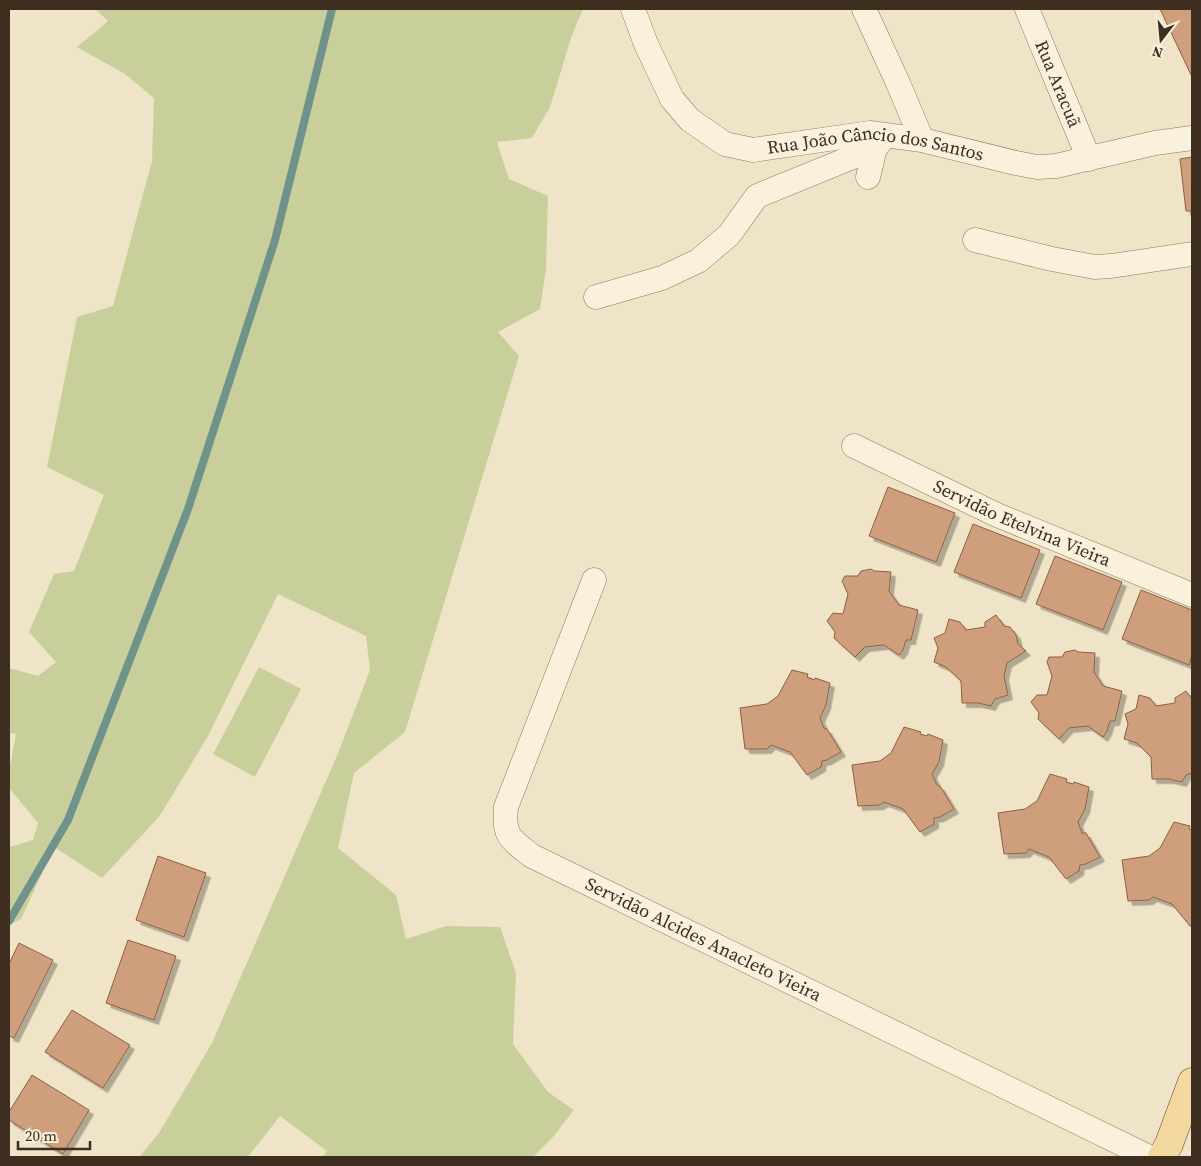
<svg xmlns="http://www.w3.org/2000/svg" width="1201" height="1166" font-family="'Source Serif 4',serif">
	<defs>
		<filter id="shadow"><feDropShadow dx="4.5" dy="4.5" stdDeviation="0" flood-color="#0004"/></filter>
	</defs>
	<rect width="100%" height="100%" fill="#f0e4c8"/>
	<g fill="#c9cf9b">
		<path d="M95 9H583L572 35 550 107 532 138 497 142 509 179 548 196 546 269 540 309 498 332 519 356 405 732 354 773 338 848 396 895 406 939 446 926 500 927 516 973 513 1044 548 1092 574 1110 553 1137 533 1157H323L327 1151 280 1116 248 1157H139L159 1133 212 1043 339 751 370 670 366 636 278 594 207 738 159 817 102 878 54 847 21 919 9 925V847L33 840 38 823 9 788V771L16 734 9 733V668L38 676 56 662 29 632 54 574 74 571 104 495 47 467 77 317 113 306 152 161 154 98 125 74 77 47 108 21Z"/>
		<path d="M259 667 301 689 255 777 213 754Z"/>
	</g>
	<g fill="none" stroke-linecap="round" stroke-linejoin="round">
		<path stroke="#6f938a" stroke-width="8" d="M9 921 68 820 188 509 275 240 332 9"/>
	</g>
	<g fill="#cf9f7d" stroke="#8d5f41" filter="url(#shadow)">
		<path d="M1160 9H1192V77Z"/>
		<path d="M1192 157V211H1186L1180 159Z"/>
		<path d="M888 487 955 513 936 562 869 536Z"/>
		<path d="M973 524 1040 550 1021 598 954 572Z"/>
		<path d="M1055 556 1122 582 1103 630 1036 604Z"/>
		<path d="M871 569 874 571 891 572 889 591 899 605 918 610 911 640H906L903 650 899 655 884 645 865 647 855 657 834 638 835 632 827 621 833 613 843 614 848 594 842 581 845 576H858L861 571Z"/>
		<path d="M1141 590 1192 610V655L1189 665 1122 639Z"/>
		<path d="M996 615 1004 626 1010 627 1016 635 1018 644 1026 651 1007 663 1004 676 1008 695 995 699 991 706 978 703H962L961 681 946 667 934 662 938 648 934 638 945 633 949 619 960 622 966 630 985 627V622Z"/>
		<path d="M1075 650 1078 652 1095 653 1094 672 1103 686 1122 691 1115 721H1110L1107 731 1103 737 1088 726 1069 728 1059 739 1038 719 1039 713 1031 702 1037 695H1047L1052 676 1047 662 1049 657H1062L1065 652Z"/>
		<path d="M792 670 808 674 807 677 814 680 815 678 830 683 826 705 820 718 824 728 827 729 841 752 827 760 822 761 821 767 807 775 790 752 771 745 767 749H745L740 708 767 704 778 696Z"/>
		<path d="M1186 691 1192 699V773L1186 775 1182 782 1169 779H1152L1151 757 1137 743 1124 739 1128 724 1125 714 1136 709 1139 695 1150 698 1156 706 1175 703V698Z"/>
		<path d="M904 727 921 732 920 734 927 736 928 734 943 740 939 762 932 774 937 785 940 786 954 809 940 817 934 818V824L920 832 903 809 884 802 880 805 858 806 852 765 880 761 891 753Z"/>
		<path d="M1050 774 1067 779 1066 782 1073 784 1074 782 1089 787 1085 809 1078 822 1082 833H1086L1100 857 1086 864 1080 865 1079 871 1066 879 1049 857 1029 849 1026 853 1004 854 998 813 1025 809 1037 801Z"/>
		<path d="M1174 822 1190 826 1189 829 1192 830V925L1190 926 1172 904 1153 897 1149 900 1128 901 1122 860 1149 856 1160 848Z"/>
		<path d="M158 856 206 873 184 937 136 920Z"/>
		<path d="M128 940 176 956 154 1020 106 1003Z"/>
		<path d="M19 943 53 960 14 1038 9 1036V964Z"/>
		<path d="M72 1010 130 1045 103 1088 45 1052Z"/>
		<path d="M32 1075 89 1110 63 1154 9 1120V1112Z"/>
	</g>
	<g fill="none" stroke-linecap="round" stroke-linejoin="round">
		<defs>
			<g id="minor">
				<path id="s1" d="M633 9 646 44 672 99 690 120 725 144 753 150 870 133 922 140 1016 163 1037 167 1056 166 1155 143 1192 138"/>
				<path d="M864 9 898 83 922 140"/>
				<path id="s2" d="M1027 9 1089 159"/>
				<path d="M868 177 875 148"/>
				<path d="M975 240 1052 259 1095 267 1111 266 1192 254"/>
				<path d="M596 297 662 278 698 261 729 235 757 196 875 148 885 136"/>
				<path id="s3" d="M854 446 997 515 1192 595"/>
				<path id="s4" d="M594 580 506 807C503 836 510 839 532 856L1149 1157"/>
			</g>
			<path id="major" d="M1162 1157 1169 1144 1192 1082"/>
		</defs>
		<use href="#minor" stroke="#8d765c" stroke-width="25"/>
		<use href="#major" stroke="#5b4430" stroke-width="29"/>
		<use href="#minor" stroke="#faf1dc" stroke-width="24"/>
		<use href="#major" stroke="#f3d9a0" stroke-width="28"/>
	</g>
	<g text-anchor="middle" stroke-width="4" stroke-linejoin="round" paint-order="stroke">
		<g font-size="18" fill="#3d2e20" stroke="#f7eed8">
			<text dy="6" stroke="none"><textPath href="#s2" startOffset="81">Rua Aracuã</textPath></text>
			<text dy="6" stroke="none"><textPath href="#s1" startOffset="321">Rua João Câncio dos Santos</textPath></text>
			<text dy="6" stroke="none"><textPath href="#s3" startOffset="185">Servidão Etelvina Vieira</textPath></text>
			<text dy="6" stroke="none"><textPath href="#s4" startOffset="494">Servidão Alcides Anacleto Vieira</textPath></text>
		</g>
	</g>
	<rect width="1201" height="1166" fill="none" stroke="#3d2e20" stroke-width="20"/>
	<g transform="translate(1161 40) rotate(196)" stroke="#f7eed8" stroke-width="4" paint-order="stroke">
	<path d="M0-4L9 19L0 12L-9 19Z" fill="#3d2e20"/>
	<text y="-8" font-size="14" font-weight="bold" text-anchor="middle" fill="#3d2e20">N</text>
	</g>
	<path d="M18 1141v8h72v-8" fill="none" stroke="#3d2e20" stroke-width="2.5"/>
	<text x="25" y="1141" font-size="15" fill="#3d2e20" stroke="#f7eed8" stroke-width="4" paint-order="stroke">20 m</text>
</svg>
